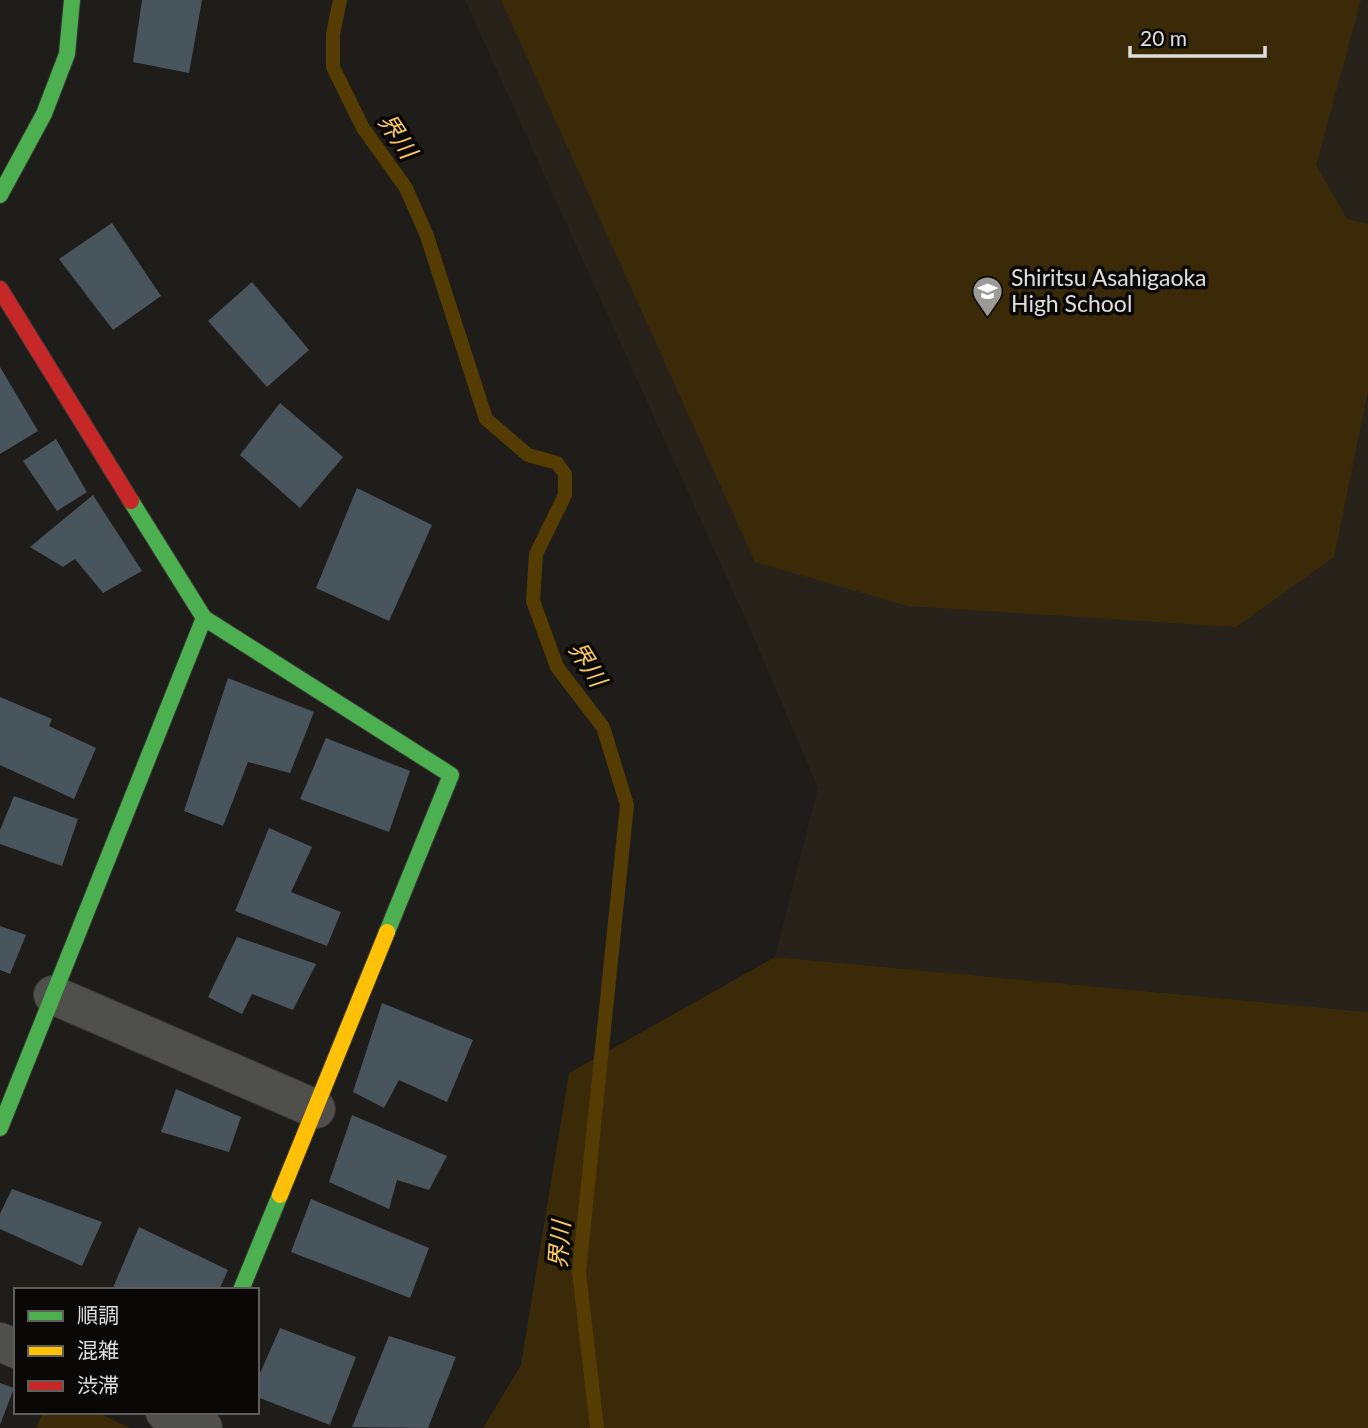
<svg xmlns="http://www.w3.org/2000/svg" width="1368" height="1428" font-family="Lato,'Noto Sans JP',sans-serif">
	<rect width="100%" height="100%" fill="#1f1d1a"/>
	<path fill="#28231a" d="M465 0H1368V1012L775 957 818 788 751 631Z"/>
	<g fill="#3a2a08">
		<path d="M501 0H1361L1316 165 1347 219 1368 224V390L1334 557 1236 627 908 606 755 562Z"/>
		<path d="M775 957 1368 1012V1428H483L521 1365 569 1073Z"/>
		<path d="M43 1412H96L130 1428H36Z"/>
	</g>
	<g fill="none" stroke-linecap="round" stroke-linejoin="round">
		<path stroke="#553c02" stroke-width="14" d="M340 0 333 34V67L363 128 406 188 427 236 486 419 528 455 557 463 565 474V495L536 554 533 601 557 667 603 727 627 805 579 1272 597 1428"/>
	</g>
	<g fill="#49555d">
		<path d="M142 0H202L189 73 133 62Z"/>
		<path d="M112 223 161 296 113 330 59 259Z"/>
		<path d="M252 282 309 350 267 387 208 321Z"/>
		<path d="M0 367 38 431 0 454Z"/>
		<path d="M280 403 343 457 300 508 240 455Z"/>
		<path d="M56 439 87 492 57 511 23 461Z"/>
		<path d="M357 488 432 525 389 621 316 588Z"/>
		<path d="M93 495 142 571 103 593 75 559 63 567 30 547Z"/>
		<path d="M228 678 314 712 290 773 248 762 223 826 184 811Z"/>
		<path d="M0 697 52 719 49 726 96 748 74 799 0 765Z"/>
		<path d="M326 738 410 771 389 832 300 799Z"/>
		<path d="M14 796 78 819 62 866 0 844V830Z"/>
		<path d="M269 828 312 847 291 892 341 912 327 946 235 911Z"/>
		<path d="M0 926 26 935 10 974 0 970Z"/>
		<path d="M237 937 316 964 293 1010 252 994 242 1014 208 997Z"/>
		<path d="M382 1003 473 1040 447 1102 399 1080 384 1108 353 1092Z"/>
		<path d="M176 1089 241 1117 229 1152 161 1132Z"/>
		<path d="M352 1115 447 1156 429 1190 397 1180 389 1209 329 1182Z"/>
		<path d="M12 1189 102 1222 82 1266 0 1229V1214Z"/>
		<path d="M311 1199 429 1248 410 1298 291 1252Z"/>
		<path d="M139 1227 228 1270 219 1290H112Z"/>
		<path d="M280 1328 356 1357 330 1425 257 1397V1380Z"/>
		<path d="M389 1336 456 1357 428 1428 352 1427Z"/>
		<path d="M0 1383 14 1388 0 1425Z"/>
	</g>
	<g fill="none" stroke-linecap="round" stroke-linejoin="round">
		<defs>
			<g id="street">
				<path d="M53 995 316 1109"/>
				<path d="M0 1342 16 1349"/>
				<path d="M165 1412 203 1428"/>
			</g>
			<g id="fast">
				<path d="M0 195 44 114 67 54 72 0"/>
				<path d="M204 618 451 775 387 932"/>
				<path d="M0 1128 204 618 131 501"/>
				<path d="M241 1290 280 1195"/>
			</g>
			<path id="slow" d="M280 1195 387 932"/>
			<path id="jam" d="M0 289 131 501"/>
		</defs>
		<use href="#street" stroke="#393836" stroke-width="40"/>
		<use href="#fast" stroke="#393836" stroke-width="18"/>
		<use href="#slow" stroke="#393836" stroke-width="18"/>
		<use href="#jam" stroke="#393836" stroke-width="18"/>
		<use href="#street" stroke="#4f4f4c" stroke-width="38"/>
		<use href="#fast" stroke="#4caf50" stroke-width="16"/>
		<use href="#slow" stroke="#ffc107" stroke-width="16"/>
		<use href="#jam" stroke="#c62828" stroke-width="16"/>
	</g>
	<defs>
		<symbol id="school-pin" viewBox="-11 -11 22 30"><path d="M0 17L-7.5 6A9.5 9.5 0 1 1 7.5 6Z" fill="#9c9a97" stroke="#090806"/><path d="M0-5L7-2L0 1L-7-2ZM-4 1L0 2.5L4 1V4Q0 6-4 4Z" fill="#fff"/></symbol>
	</defs>
	<g fill-rule="evenodd">
		<use href="#school-pin" x="970" y="274" width="35" height="47"/>
	</g>
	<g text-anchor="middle" stroke-width="7" stroke-linejoin="round" paint-order="stroke">
		<g font-size="23" fill="#e0dedb" stroke="#090806" text-anchor="start">
			<text x="1011" y="286">Shiritsu Asahigaoka<tspan x="1011" dy="26">High School</tspan></text>
		</g>
		<g font-size="24" font-style="italic" fill="#fac761" stroke="#090806">
			<text transform="translate(397 136) rotate(56)" y="8">界川</text>
			<text transform="translate(587 664) rotate(58)" y="8">界川</text>
			<text transform="translate(560 1245) rotate(-86)" y="8">界川</text>
		</g>
	</g>
	<rect x="14" y="1288" width="245" height="126" fill="#090806" stroke="#5f5e5b" stroke-width="2"/>
	<rect x="28" y="1311" width="35" height="10" fill="#4caf50" stroke="#5f5e5b" stroke-width="2"/>
	<text x="77" y="1323" font-size="21" fill="#e0dedb">順調</text>
	<rect x="28" y="1346" width="35" height="10" fill="#ffc107" stroke="#5f5e5b" stroke-width="2"/>
	<text x="77" y="1358" font-size="21" fill="#e0dedb">混雑</text>
	<rect x="28" y="1381" width="35" height="10" fill="#c62828" stroke="#5f5e5b" stroke-width="2"/>
	<text x="77" y="1393" font-size="21" fill="#e0dedb">渋滞</text>
	<path d="M1130 46v10h135v-10" fill="none" stroke="#e0dedb" stroke-width="3.5"/>
	<text x="1140" y="46" font-size="21" fill="#e0dedb" stroke="#090806" stroke-width="5" paint-order="stroke">20 m</text>
</svg>
